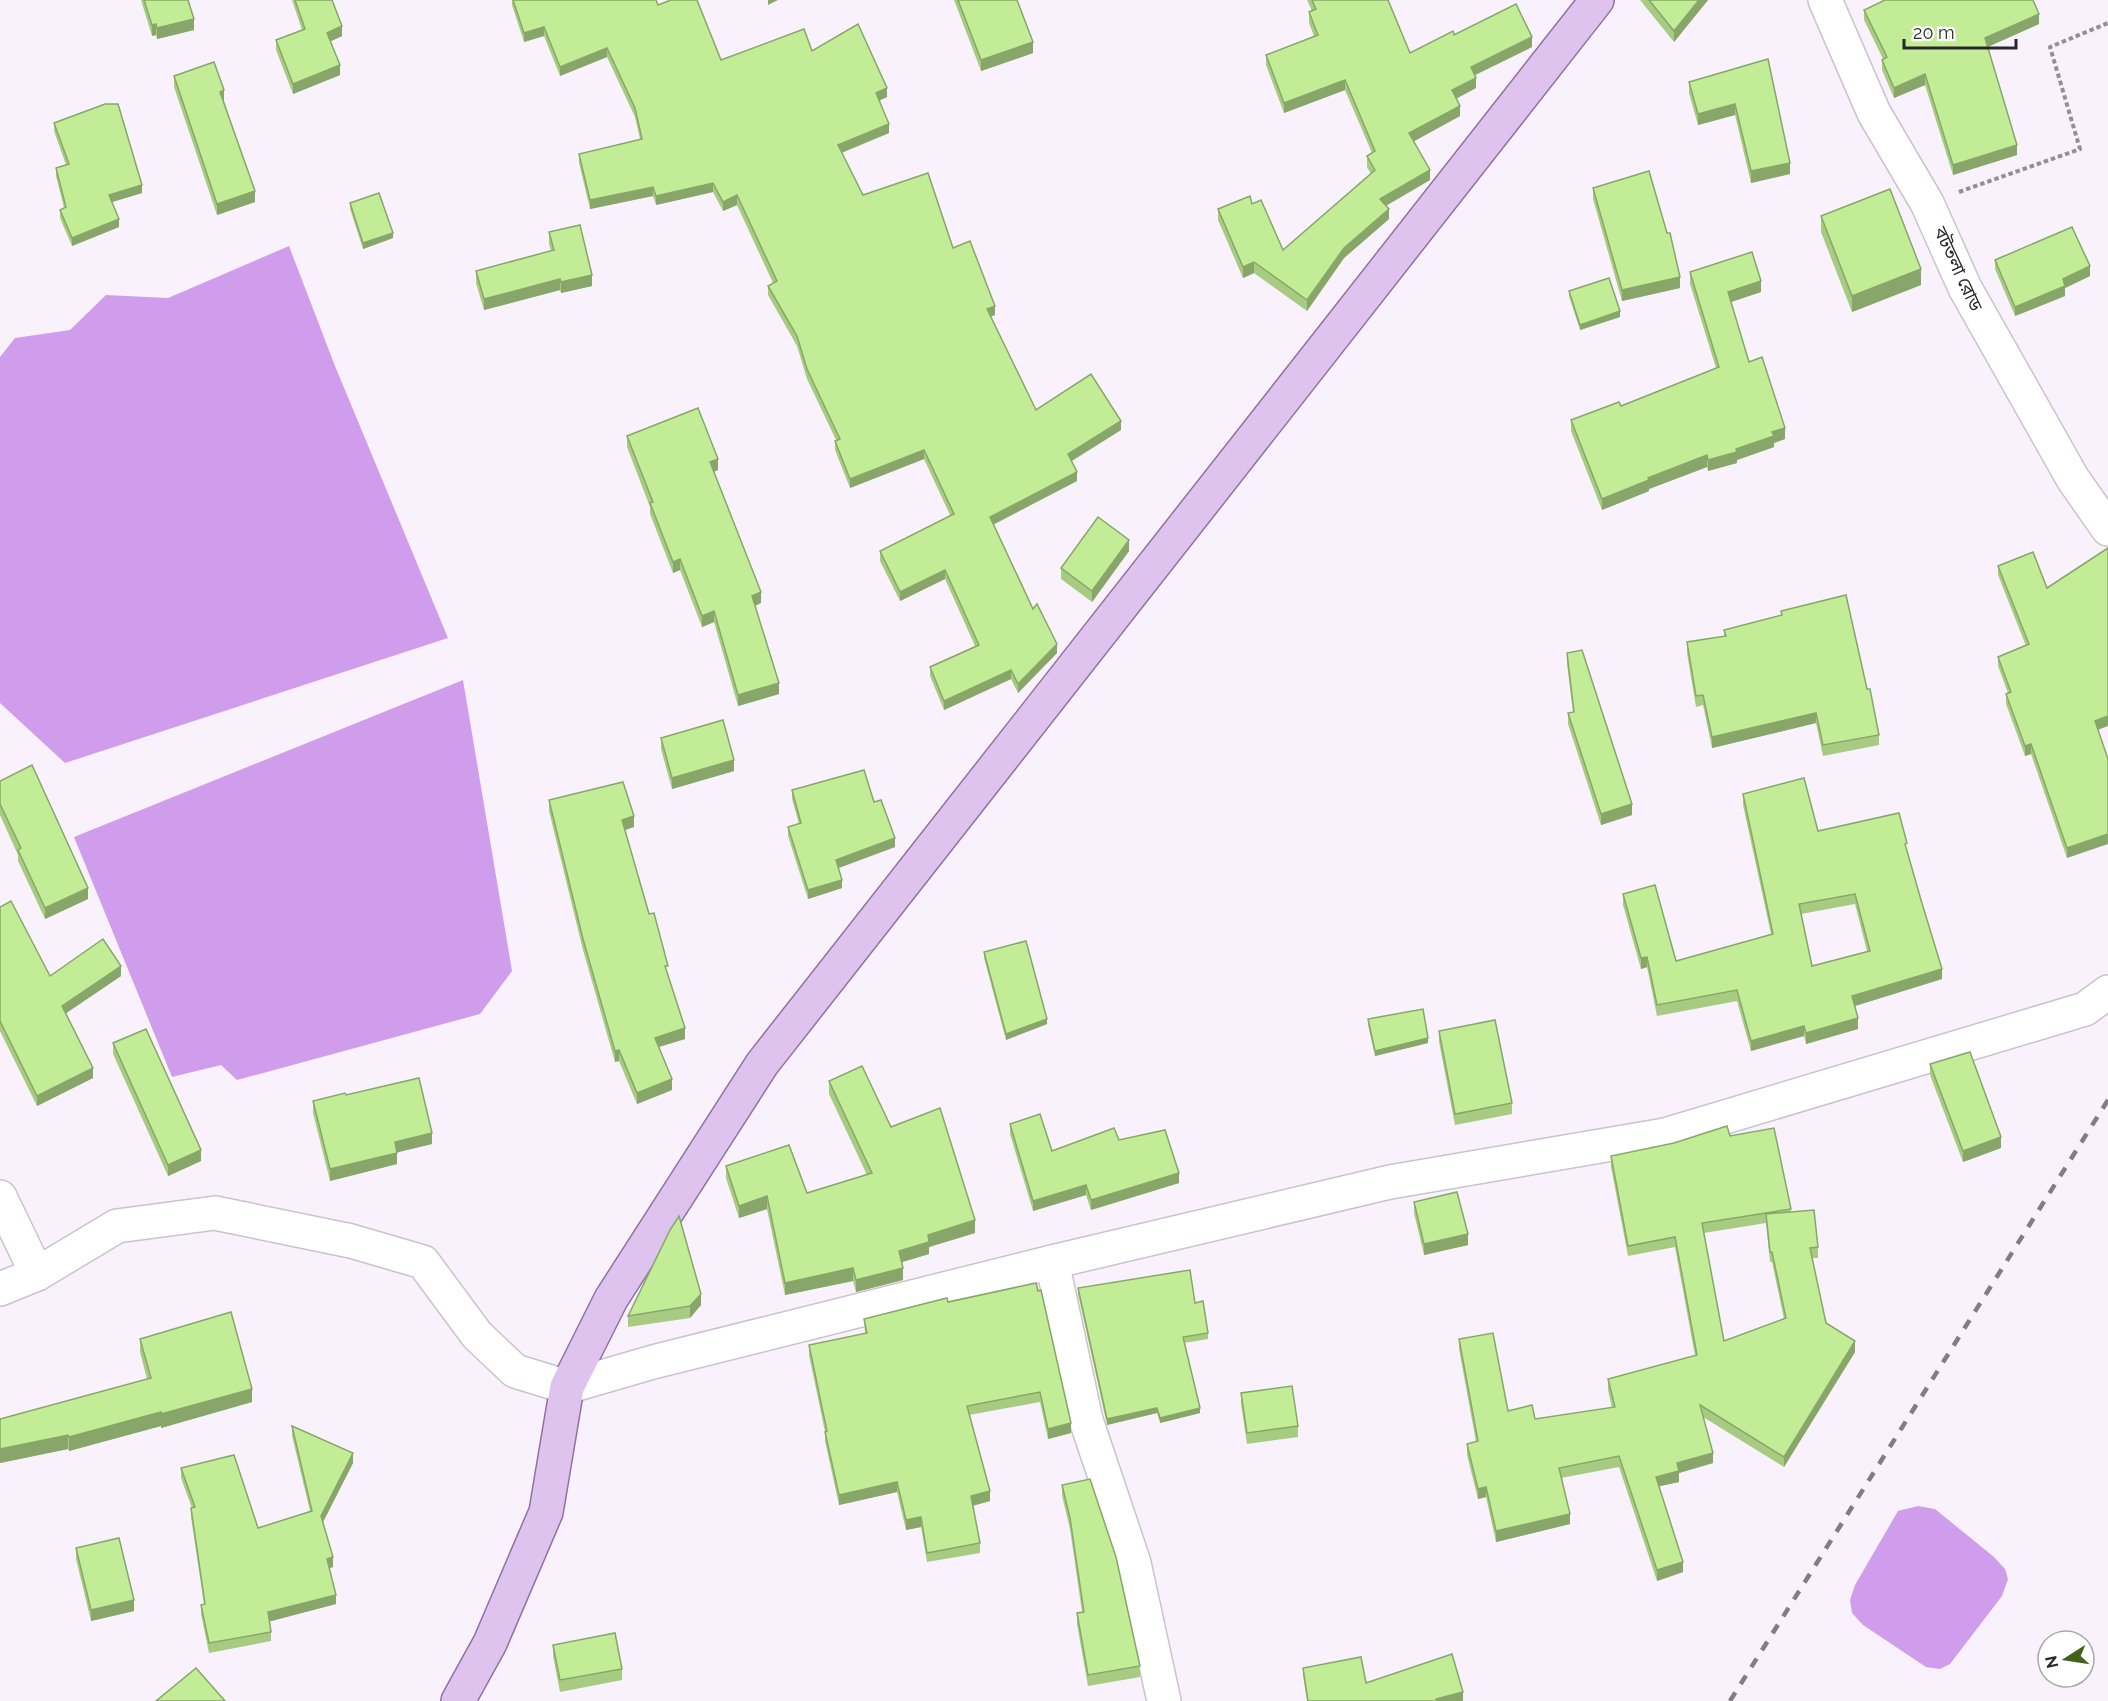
<svg xmlns="http://www.w3.org/2000/svg" width="2108" height="1701" font-family="Raleway,'Noto Sans Bengali',sans-serif">
	<rect width="100%" height="100%" fill="#f9f2fd"/>
	<g fill="#d09ded">
		<path d="M289 246 335 366 448 638 65 763 0 703V357L15 338 70 330 106 295 168 298Z"/>
		<path d="M463 680 512 971 480 1014 237 1080 221 1065 172 1077 74 837Z"/>
		<path d="M1918 1506 1935 1509 1994 1557 2005 1569 2008 1579 2002 1596 1950 1664 1940 1669 1926 1667 1863 1625 1852 1613 1850 1600 1855 1585 1898 1511Z"/>
	</g>
	<g fill="none" stroke-linecap="round" stroke-linejoin="round">
		<defs>
			<g id="minor">
				<path d="M1825 0 1874 113 1927 203 1965 288 2073 479 2108 529"/>
				<path d="M0 1197 37 1274"/>
				<path d="M1052 1262 1086 1420 1134 1563 1164 1701"/>
				<path d="M0 1289 37 1274 117 1226 215 1213 351 1241 423 1262 477 1335 515 1371 567 1387 653 1362 1052 1262 1390 1182 1665 1135 2085 1009 2108 992"/>
			</g>
			<path id="major" d="M458 1701 490 1643 546 1512 567 1387 611 1299 762 1064 1597 0"/>
		</defs>
		<use href="#minor" stroke="#cac3ce" stroke-width="36"/>
		<use href="#major" stroke="#9072a2" stroke-width="36"/>
		<path stroke="#948f97" stroke-width="4" stroke-dasharray="4.5 3" stroke-linecap="butt" d="M1959 192 2080 149 2050 47 2108 23"/>
		<use href="#minor" stroke="#fff" stroke-width="33"/>
		<use href="#major" stroke="#dec3ee" stroke-width="33"/>
		<path stroke="#817d84" stroke-width="4.5" stroke-dasharray="10 10" stroke-linecap="butt" d="M1730 1701 2108 1100"/>
	</g>
	<g fill="#a7cc81" fill-rule="evenodd">
		<path d="M141 0H188L194 30 157 39 156 35 152 36Z"/>
		<path d="M292 0H332L342 36 331 41 340 75 293 94 276 50V40L302 30Z"/>
		<path d="M512 0H656L658 5 721 60 812 51 887 97 880 100 889 133 842 153 863 195 953 248 995 315 991 316 1036 410 1121 430 1072 461 1077 481 993 525 1033 609 1057 653 1018 693 1011 679 944 710 930 676V667L975 646 945 579 900 601 880 561V551L950 515 924 459 850 488 835 450V441L836 440 807 379 797 346 768 295V286L773 283 737 205 723 211 713 192 656 205 653 196 590 209 579 163V154L640 139 635 117 607 57 560 76 544 36 524 42 512 5Z"/>
		<path d="M954 0H1017L1033 53 981 71Z"/>
		<path d="M1307 0H1388L1410 53 1454 35 1532 47 1475 75 1476 88 1456 98 1460 116 1414 141 1430 180 1386 206 1389 219 1344 258 1307 311 1254 273 1243 278 1218 220V209L1252 204 1283 250 1371 174 1367 167V156L1372 153 1345 90 1284 113 1266 65V55L1314 36 1309 23V12L1312 11Z"/>
		<path d="M1640 0H1708L1674 42Z"/>
		<path d="M1864 10 2039 24 1988 47 2017 155 1953 175 1925 85 1894 98 1882 70V60L1883 59 1864 20Z"/>
		<path d="M1768 59 1790 174 1751 183 1735 115 1698 125 1689 93V82Z"/>
		<path d="M174 76 224 101 255 202 217 215 174 87Z"/>
		<path d="M54 123 142 193 112 202 119 227 72 246 60 218V210L64 208 56 176V168L66 165 54 131Z"/>
		<path d="M1593 188 1680 288 1622 301 1593 199Z"/>
		<path d="M350 203 393 238 363 249 350 209Z"/>
		<path d="M1821 216 1921 285 1852 312 1821 232Z"/>
		<path d="M549 232 592 286 561 293 560 290 484 310 476 283V271L551 251 549 244Z"/>
		<path d="M1995 260 2090 276 2065 288V296L2015 316 1995 269Z"/>
		<path d="M1690 272 1761 292 1731 302 1749 362 1785 439 1774 443V447L1737 460V463L1708 471 1707 467 1649 489V491L1602 510 1571 431V420L1621 406 1716 368 1690 284Z"/>
		<path d="M1569 291 1620 317 1580 330 1569 296Z"/>
		<path d="M627 436 718 470 714 472 761 603 755 606 779 694 738 706 714 622 702 627 680 570 673 573 650 514V507L627 447Z"/>
		<path d="M1129 551 1092 602 1061 579V568Z"/>
		<path d="M1998 566 2098 730 2067 858 2031 754 2025 756 2006 704V694L2008 693 1998 666V657L2026 646 1998 575Z"/>
		<path d="M1781 611 1867 689 1879 735V745L1823 756 1816 723 1712 748 1703 705 1696 707 1687 653V642L1724 636V630L1781 615Z"/>
		<path d="M1567 653 1632 815 1601 825 1568 724V713L1573 712 1567 664Z"/>
		<path d="M661 738 734 771 672 789 661 749Z"/>
		<path d="M0 781 88 899 45 919 18 861V855L0 815Z"/>
		<path d="M792 790 874 802 895 847 838 868 842 888 808 899 788 836V827L799 824 792 799Z"/>
		<path d="M1743 794 1818 831 1907 850 1942 979 1854 1006 1858 1029 1806 1044 1804 1036 1751 1051 1737 1001 1657 1016 1647 967 1641 969 1623 905V894L1676 961 1771 934 1743 805ZM1855 904 1867 951 1812 966 1801 914Z"/>
		<path d="M549 800 634 827 625 830 668 976 685 1039 659 1047 672 1090 637 1104 619 1061 615 1062 583 950 549 811Z"/>
		<path d="M0 907 50 976H121L66 1013 93 1078 37 1106 0 1031Z"/>
		<path d="M984 952 1047 1024 1006 1040 984 958Z"/>
		<path d="M1368 1019 1428 1043 1375 1056 1368 1025Z"/>
		<path d="M1439 1031 1512 1103V1114L1455 1125 1439 1042Z"/>
		<path d="M113 1043 201 1161 168 1176 113 1054Z"/>
		<path d="M1930 1064 2001 1148 1963 1162 1930 1075Z"/>
		<path d="M829 1081 891 1127 975 1233 929 1247V1254L902 1262 903 1280 856 1292 853 1281 785 1295 767 1209 739 1218 726 1178V1166L807 1193 867 1175 829 1094Z"/>
		<path d="M346 1095 432 1144 397 1152V1164L330 1181 313 1113V1101Z"/>
		<path d="M1010 1124 1052 1151 1119 1140 1179 1183 1091 1210 1086 1195 1033 1211 1010 1134Z"/>
		<path d="M1730 1136 1791 1209V1212L1818 1247V1258H1812L1826 1323 1855 1352 1784 1467 1703 1417 1713 1463 1679 1473V1482L1659 1486 1683 1572 1657 1581 1619 1467 1561 1478 1570 1524 1496 1542 1486 1497 1478 1499 1467 1455V1444L1476 1442 1459 1349V1339L1508 1411 1535 1419 1612 1408 1608 1390V1379L1695 1356 1675 1247 1628 1256 1611 1167V1156ZM1766 1223 1770 1262H1772L1784 1319 1724 1341 1704 1233Z"/>
		<path d="M1414 1202 1468 1245 1424 1255 1414 1213Z"/>
		<path d="M1036 1283 1071 1433 1048 1439 1040 1402 969 1415 990 1501 973 1506 980 1543V1553L927 1562 921 1527 906 1530 897 1492 839 1505 825 1441V1432L809 1355V1345L865 1333 864 1319Z"/>
		<path d="M1078 1288 1195 1303 1208 1333V1339L1184 1343 1200 1413 1160 1423 1157 1413 1107 1425 1078 1294Z"/>
		<path d="M701 1305 690 1318 628 1327V1316Z"/>
		<path d="M140 1339 252 1402 161 1428V1426L69 1451 68 1449 0 1463 147 1379 140 1352Z"/>
		<path d="M1241 1393 1298 1426V1437L1247 1444 1241 1404Z"/>
		<path d="M292 1426 353 1463 323 1522 333 1567 329 1568 336 1604 269 1621 271 1632V1641L209 1653 201 1614V1605L204 1604 191 1517V1508H192L181 1478V1468L258 1528 310 1511 292 1436Z"/>
		<path d="M1062 1485 1140 1666V1677L1088 1686 1077 1624V1613L1082 1612 1070 1529 1062 1496Z"/>
		<path d="M76 1548 134 1611 91 1621 76 1559Z"/>
		<path d="M553 1645 622 1669V1680L560 1692 553 1656Z"/>
		<path d="M1303 1668 1366 1683 1463 1701H1307L1303 1676Z"/>
	</g>
	<g fill="#88a669">
		<path d="M768 0H778L768 5Z"/>
		<path d="M1699 0H1708L1674 42V31Z"/>
		<path d="M2039 14V24L1985 48V38Z"/>
		<path d="M194 19V30L157 39V28Z"/>
		<path d="M156 24V35L152 36V25Z"/>
		<path d="M342 26V36L327 43V33Z"/>
		<path d="M544 27V36L524 42V33Z"/>
		<path d="M1532 37V47L1471 77V67Z"/>
		<path d="M1033 42V53L981 71V60Z"/>
		<path d="M607 48V57L560 76V67Z"/>
		<path d="M340 65V75L293 94V84Z"/>
		<path d="M1925 74V85L1894 98V88Z"/>
		<path d="M1476 78V88L1452 101V90Z"/>
		<path d="M1345 80V90L1284 113V103Z"/>
		<path d="M887 88V97L876 102V93Z"/>
		<path d="M224 90V102L220 92Z"/>
		<path d="M1735 104V115L1698 125V114Z"/>
		<path d="M1460 106V116L1409 144V133Z"/>
		<path d="M889 124V133L838 154V145Z"/>
		<path d="M2017 145V155L1953 175V165Z"/>
		<path d="M1790 163V174L1751 183V171Z"/>
		<path d="M1430 170V180L1380 209V199Z"/>
		<path d="M713 183V192L656 205V196Z"/>
		<path d="M142 185V193L109 203V195Z"/>
		<path d="M653 187V196L590 209V200Z"/>
		<path d="M255 191V202L217 215V204Z"/>
		<path d="M737 195V205L723 211V202Z"/>
		<path d="M1389 209V219L1344 258 1307 311V300L1344 248Z"/>
		<path d="M119 219V227L72 246V238Z"/>
		<path d="M393 233V238L363 249V243Z"/>
		<path d="M1254 262V273L1243 278V267Z"/>
		<path d="M2090 266V276L2065 288V296L2015 316V307L2063 279Z"/>
		<path d="M1921 269V285L1852 312V296Z"/>
		<path d="M592 275V286L561 293V282Z"/>
		<path d="M1680 277V288L1622 301V290Z"/>
		<path d="M560 279V290L484 310V299Z"/>
		<path d="M1761 281V292L1728 303V292Z"/>
		<path d="M995 306V315L987 318V309Z"/>
		<path d="M1620 311V317L1580 330V325Z"/>
		<path d="M1121 421V430L1068 463V454Z"/>
		<path d="M1785 428V439L1774 443V447L1737 460V463L1708 471V460L1736 449 1772 432Z"/>
		<path d="M924 450V459L850 488V479Z"/>
		<path d="M1707 455V467L1649 489V491L1602 510V499L1648 478Z"/>
		<path d="M718 459V470L710 473V462Z"/>
		<path d="M1077 472V481L990 526V517Z"/>
		<path d="M1129 540V551L1092 602V591Z"/>
		<path d="M680 559V570L673 573V562Z"/>
		<path d="M945 570V579L900 601V592Z"/>
		<path d="M761 592V603L752 607V596Z"/>
		<path d="M714 611V622L702 627V616Z"/>
		<path d="M1057 644V653L1018 693V684Z"/>
		<path d="M1011 670V679L944 710V701Z"/>
		<path d="M779 683V694L738 706V695Z"/>
		<path d="M1816 713V723L1712 748V737Z"/>
		<path d="M2108 716V726L2095 731V721Z"/>
		<path d="M2031 744V754L2025 756V746Z"/>
		<path d="M734 760V771L672 789V778Z"/>
		<path d="M1632 804V815L1601 825V814Z"/>
		<path d="M634 816V827L622 831V820Z"/>
		<path d="M2108 834V844L2067 858V848Z"/>
		<path d="M895 838V847L836 869V860Z"/>
		<path d="M842 880V888L808 899V890Z"/>
		<path d="M88 888V899L45 919V908Z"/>
		<path d="M1647 957V967L1641 969V958Z"/>
		<path d="M121 966V976L62 1016V1006Z"/>
		<path d="M1942 969V979L1852 1007V996Z"/>
		<path d="M1858 1018V1029L1806 1044V1033Z"/>
		<path d="M1047 1019V1024L1006 1040V1034Z"/>
		<path d="M1804 1026V1036L1751 1051V1041Z"/>
		<path d="M685 1028V1039L655 1048V1038Z"/>
		<path d="M1428 1038V1043L1375 1056V1051Z"/>
		<path d="M619 1050V1061L615 1062V1051Z"/>
		<path d="M93 1068V1078L37 1106V1096Z"/>
		<path d="M672 1079V1090L637 1104V1093Z"/>
		<path d="M432 1133V1144L395 1153V1142Z"/>
		<path d="M2001 1137V1148L1963 1162V1151Z"/>
		<path d="M201 1150V1161L168 1176V1165Z"/>
		<path d="M397 1153V1164L330 1181V1169Z"/>
		<path d="M1179 1173V1183L1091 1210V1200Z"/>
		<path d="M1086 1185V1195L1033 1211V1201Z"/>
		<path d="M767 1196V1209L739 1218V1206Z"/>
		<path d="M975 1220V1233L929 1247V1254L899 1263V1251L928 1235Z"/>
		<path d="M1468 1234V1245L1424 1255V1244Z"/>
		<path d="M853 1268V1281L785 1295V1283Z"/>
		<path d="M903 1268V1280L856 1292V1280Z"/>
		<path d="M701 1294V1305L690 1318V1306Z"/>
		<path d="M1855 1341V1352L1784 1467V1457Z"/>
		<path d="M252 1389V1402L161 1428V1414Z"/>
		<path d="M1157 1408V1413L1107 1425V1419Z"/>
		<path d="M1200 1408V1413L1160 1423V1418Z"/>
		<path d="M161 1412V1426L69 1451V1437Z"/>
		<path d="M1071 1423V1433L1048 1439V1429Z"/>
		<path d="M68 1435V1449L0 1463V1449Z"/>
		<path d="M353 1453V1463L321 1526V1516Z"/>
		<path d="M1713 1453V1463L1679 1473V1482L1656 1487V1477L1677 1463Z"/>
		<path d="M897 1482V1492L839 1505V1495Z"/>
		<path d="M1486 1487V1497L1478 1499V1489Z"/>
		<path d="M990 1491V1501L971 1506V1496Z"/>
		<path d="M1570 1514V1524L1496 1542V1531Z"/>
		<path d="M921 1517V1527L906 1530V1520Z"/>
		<path d="M333 1557V1567L327 1569V1559Z"/>
		<path d="M1683 1562V1572L1657 1581V1570Z"/>
		<path d="M336 1595V1604L268 1622V1612Z"/>
		<path d="M134 1600V1611L91 1621V1610Z"/>
		<path d="M1463 1692V1701H1436V1699Z"/>
	</g>
	<g fill="#c2ed96" stroke="#88a669" stroke-width="1.5" fill-rule="evenodd">
		<path d="M144 0H188L194 19 157 28 156 24 152 25Z"/>
		<path d="M295 0H332L342 26 327 33 340 65 293 84 276 40 305 29Z"/>
		<path d="M513 0H656L658 5 671 0H697L721 60 804 29 812 51 858 24 887 88 876 93 889 124 838 145 863 195 928 173 953 248 970 241 995 306 987 309 1036 410 1091 374 1121 421 1068 454 1077 472 990 517 1033 609 1037 604 1057 644 1018 684 1011 670 944 701 930 667 979 645 945 570 900 592 880 551 954 514 924 450 850 479 835 441 840 439 807 369 797 336 768 286 777 281 737 195 723 202 713 183 656 196 653 187 590 200 579 154 642 139 635 108 607 48 560 67 544 27 524 33Z"/>
		<path d="M958 0H1017L1033 42 981 60Z"/>
		<path d="M1312 0H1388L1410 53 1453 31 1454 35 1516 4 1532 37 1471 67 1476 78 1452 90 1460 106 1409 133 1430 170 1380 199 1389 209 1344 248 1307 300 1254 262 1243 267 1218 209 1250 196 1252 204 1261 200 1283 250 1375 170 1367 156 1375 151 1345 80 1284 103 1266 55 1318 35 1309 12 1316 9Z"/>
		<path d="M1649 0H1699L1674 31Z"/>
		<path d="M1885 0H2033L2039 14 1985 38 2017 145 1953 165 1925 74 1894 88 1882 60 1887 57 1864 10Z"/>
		<path d="M1768 59 1790 163 1751 171 1735 104 1698 114 1689 82Z"/>
		<path d="M214 62 224 90 220 92 255 191 217 204 174 76Z"/>
		<path d="M105 104H118L142 185 109 195 119 219 72 238 60 210 66 207 56 168 69 164 54 123Z"/>
		<path d="M1649 171 1667 233H1670L1680 277 1622 290 1593 188Z"/>
		<path d="M1890 189 1921 269 1852 296 1821 216Z"/>
		<path d="M379 193 393 233 363 243 350 203Z"/>
		<path d="M580 225 592 275 561 282 560 279 484 299 476 271 554 250 549 232Z"/>
		<path d="M2072 227 2090 266 2063 279 2065 286 2015 307 1995 260Z"/>
		<path d="M1752 252 1761 281 1728 292 1749 362 1762 357 1785 428 1772 432 1774 436 1736 449 1737 452 1708 460 1707 455 1648 478 1649 480 1602 499 1571 420 1619 402 1621 406 1719 367 1690 272Z"/>
		<path d="M1609 278 1620 311 1580 325 1569 291Z"/>
		<path d="M698 408 718 459 710 462 761 592 752 596 779 683 738 695 714 611 702 616 680 559 673 562 650 503 653 502 627 436Z"/>
		<path d="M1098 517 1129 540 1092 591 1061 568Z"/>
		<path d="M2108 548V716L2095 721 2108 759V834L2067 848 2031 744 2025 746 2006 694 2011 692 1998 657 2029 644 1998 566 2033 552 2047 588Z"/>
		<path d="M1846 595 1867 689H1870L1879 735 1823 745 1816 713 1712 737 1703 695 1696 696 1687 642 1726 636 1724 630 1782 615 1781 611Z"/>
		<path d="M1582 650 1632 804 1601 814 1568 713 1574 712 1567 653Z"/>
		<path d="M723 720 734 760 672 778 661 738Z"/>
		<path d="M32 765 88 888 45 908 18 850 21 848 0 804V781Z"/>
		<path d="M864 770 874 802 881 800 895 838 836 860 842 880 808 890 788 827 801 823 792 790Z"/>
		<path d="M1804 778 1818 831 1899 813 1907 843 1905 844 1921 900 1942 969 1852 996 1858 1018 1806 1033 1804 1026 1751 1041 1737 990 1657 1005 1647 957 1641 958 1623 894 1655 885 1676 961 1773 934 1743 794ZM1855 894 1870 951 1812 966 1799 904Z"/>
		<path d="M623 782 634 816 622 820 649 914 654 913 668 966H665L685 1028 655 1038 672 1079 637 1093 619 1050 615 1051 583 939 549 800Z"/>
		<path d="M11 901 50 976 103 939 121 966 62 1006 93 1068 37 1096 0 1021V907Z"/>
		<path d="M1026 941 1047 1019 1006 1034 984 952Z"/>
		<path d="M1423 1009 1428 1038 1375 1051 1368 1019Z"/>
		<path d="M1495 1020 1512 1103 1455 1114 1439 1031Z"/>
		<path d="M146 1029 201 1150 168 1165 113 1043Z"/>
		<path d="M1970 1052 2001 1137 1963 1151 1930 1064Z"/>
		<path d="M862 1066 891 1127 940 1108 975 1220 928 1235 929 1242 899 1251 903 1268 856 1280 853 1268 785 1283 767 1196 739 1206 726 1166 789 1145 807 1193 872 1173 829 1081Z"/>
		<path d="M419 1078 432 1133 395 1142 397 1153 330 1169 313 1101 345 1093 346 1095Z"/>
		<path d="M1040 1114 1052 1151 1114 1128 1119 1140 1165 1130 1179 1173 1091 1200 1086 1185 1033 1201 1010 1124Z"/>
		<path d="M1727 1126 1730 1136 1774 1128 1791 1209 1702 1223 1724 1341 1786 1318 1772 1252H1770L1766 1214 1814 1210 1818 1247 1810 1248 1826 1323 1855 1341 1784 1457 1700 1405 1713 1453 1677 1463 1679 1471 1656 1477 1683 1562 1657 1570 1619 1456 1559 1468 1570 1514 1496 1531 1486 1487 1478 1489 1467 1444 1478 1441 1459 1339 1493 1333 1508 1411 1532 1405 1535 1419 1615 1407 1608 1379 1697 1355 1675 1237 1628 1246 1611 1156 1674 1143Z"/>
		<path d="M1457 1192 1468 1234 1424 1244 1414 1202Z"/>
		<path d="M679 1216 701 1294 690 1306 628 1316 670 1230Z"/>
		<path d="M1190 1270 1195 1303 1203 1301 1208 1333 1183 1337 1200 1408 1160 1418 1157 1408 1107 1419 1078 1288Z"/>
		<path d="M1036 1283 1038 1291 1041 1290 1071 1423 1048 1429 1040 1392 967 1406 990 1491 971 1496 980 1543 927 1553 921 1517 906 1520 897 1482 839 1495 825 1432 827 1431 809 1345 867 1333 864 1319 947 1298 948 1302Z"/>
		<path d="M231 1312 252 1389 161 1414V1412L69 1437 68 1435 0 1449V1419L151 1378 140 1339Z"/>
		<path d="M1292 1386 1298 1426 1247 1433 1241 1393Z"/>
		<path d="M292 1426 353 1453 321 1516 333 1557 327 1559 336 1595 268 1612 271 1632 209 1643 201 1605 205 1604 191 1508 195 1507 181 1468 234 1455 258 1528 312 1511Z"/>
		<path d="M1090 1479 1116 1557 1140 1666 1088 1675 1077 1613 1084 1612 1070 1518 1062 1485Z"/>
		<path d="M119 1538 134 1600 91 1610 76 1548Z"/>
		<path d="M615 1633 622 1669 560 1680 553 1645Z"/>
		<path d="M1452 1654 1463 1692 1436 1699 1437 1701H1308L1303 1668 1361 1657 1366 1683Z"/>
		<path d="M196 1668 225 1701H156Z"/>
	</g>
	<g text-anchor="middle" stroke-width="5" stroke-linejoin="round" paint-order="stroke">
		<g font-size="18" fill="#29272b" stroke="#fff">
			<text transform="translate(1958 269) rotate(65)" y="6">বটতলা রোড</text>
		</g>
	</g>
	<g transform="translate(2066 1659) rotate(258)"><circle r="28" fill="#ffffff" stroke="#a9a9aa" stroke-width="1.5"/>
	<path d="M0-4.5L10 22L0 15L-10 22Z" fill="#426217"/>
	<text y="-9" font-size="16" font-weight="bold" text-anchor="middle" fill="#29272b">N</text>
	</g>
	<path d="M1904 39v9h112v-9" fill="none" stroke="#29272b" stroke-width="3"/>
	<text x="1913" y="39" font-size="18" fill="#29272b" stroke="#ffffff" stroke-width="4.5" paint-order="stroke">20 m</text>
</svg>
